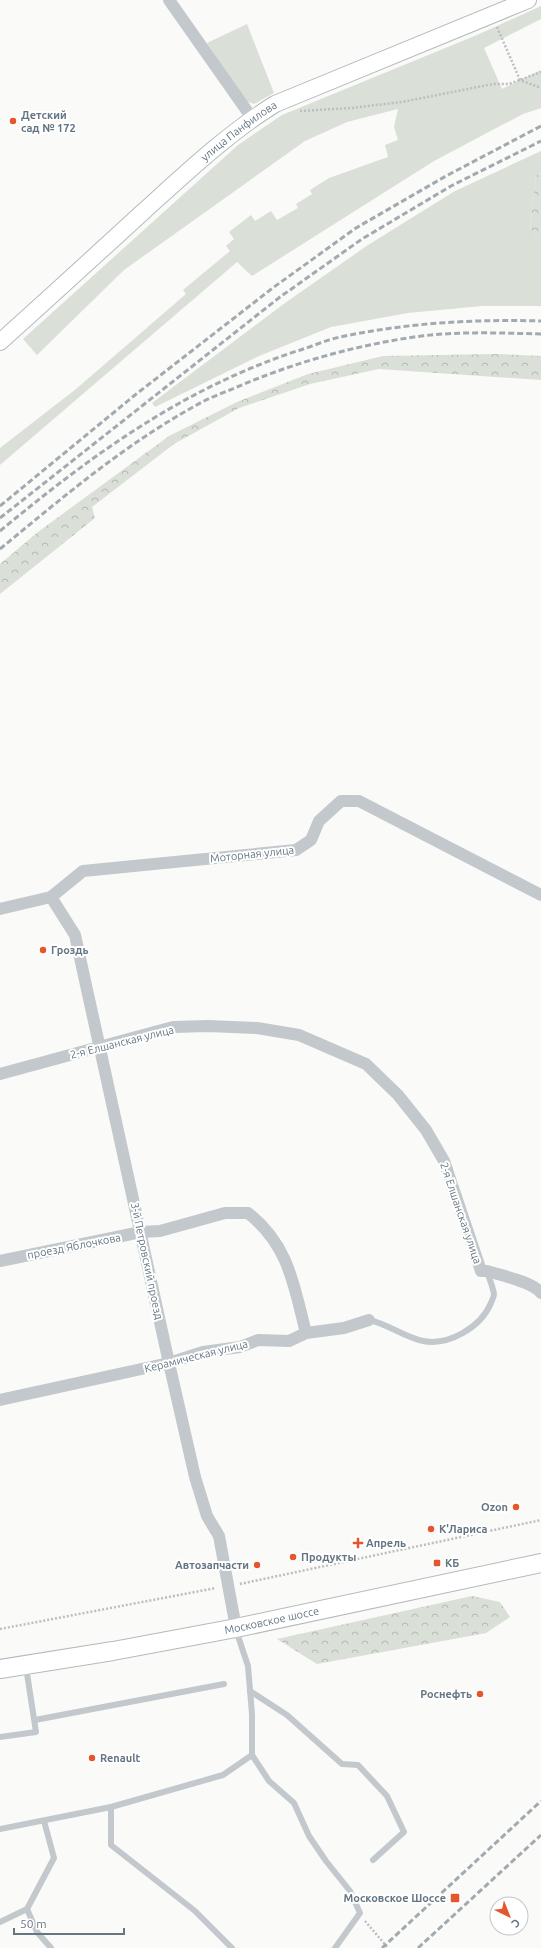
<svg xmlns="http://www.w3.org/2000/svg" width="541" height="1948" font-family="Ubuntu,sans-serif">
	<defs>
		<pattern id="forest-crowns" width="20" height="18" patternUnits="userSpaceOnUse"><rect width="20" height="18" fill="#dadfd7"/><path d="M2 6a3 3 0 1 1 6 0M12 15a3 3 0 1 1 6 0" fill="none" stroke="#b4b9b4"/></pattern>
	</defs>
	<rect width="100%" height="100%" fill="#fafaf8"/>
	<g fill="#dadfd7">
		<path d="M541 6V19L484 48 502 89 541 70V108L523 114 434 161 252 276 237 262 0 465V448L76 389 186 294 183 290 230 251 226 246 234 239 229 232 251 215 255 221 271 211 277 220 298 208 296 204 312 194 310 190 329 178 388 157 385 145 398 140 394 127 398 109 347 122 305 141 124 270 37 355 23 339 238 145 282 115 477 35Z"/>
		<path d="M247 24 274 93 254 104 245 101 207 43Z"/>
		<path d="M541 151V173L536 175 530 229 541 241V306H482L408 313 331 327 259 356 155 407 152 403 285 303 368 245 455 191Z"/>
	</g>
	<g fill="url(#forest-crowns)">
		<path d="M541 173V241L530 229 536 175Z"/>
		<path d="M496 354 541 356V380L379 369 310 384 239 408 174 444 92 507 95 518 0 594V564L38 532 169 436 237 402 308 374 383 356Z"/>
		<path d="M472 1596 500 1602 510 1617 486 1633 317 1664 277 1639Z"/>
	</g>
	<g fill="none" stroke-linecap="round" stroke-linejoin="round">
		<defs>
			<g id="secondary">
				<path id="s1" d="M0 342C48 299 96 255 144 211 186 173 227 134 275 104L528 0"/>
			</g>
			<g id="primary">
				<path id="s2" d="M0 1669 113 1651 236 1628 541 1563"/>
			</g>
		</defs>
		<use href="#secondary" stroke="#b3babf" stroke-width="18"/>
		<use href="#primary" stroke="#b5babe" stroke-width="20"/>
		<g stroke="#bbbfc2" stroke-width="2.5" stroke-dasharray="2 2" stroke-linecap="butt">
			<path d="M497 27 520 80 541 88"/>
			<path d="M300 111 351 108 402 102 493 84H509L541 72"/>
			<path d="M240 1584 541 1520"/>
			<path d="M0 1629 216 1588"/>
			<path d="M365 1921 388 1948"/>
		</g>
		<g stroke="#c3c8cc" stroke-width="6">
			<path d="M369 1320C388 1324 404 1337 423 1341 449 1346 481 1327 491 1303 492 1300 494 1297 494 1294 493 1287 489 1278 487 1271"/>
			<path d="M236 1630 248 1666 252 1714V1755L269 1781 294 1803 309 1836 326 1861 350 1891 360 1913 335 1948"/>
			<path d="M250 1691 287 1715 342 1764 358 1765 387 1796 404 1832 373 1860"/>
			<path d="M35 1720 224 1684"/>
			<path d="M0 1737 36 1732 26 1667"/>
			<path d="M0 1829 111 1807"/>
			<path d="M27 1909 37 1932 51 1948"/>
			<path d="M0 1922 27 1909 54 1858 44 1821"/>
			<path d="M232 1948 195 1911 111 1845V1807L223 1775 252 1755"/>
		</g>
		<g stroke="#c3c8cc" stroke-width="12">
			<path d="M169 0 252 118"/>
			<path d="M51 897 75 935 169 1363 195 1477 207 1516 219 1536 236 1628"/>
			<path d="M0 909 51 897 83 871 296 850 311 840 319 821 341 801H359L541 895"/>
			<path d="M0 1074 173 1027 208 1026 257 1028 299 1035 366 1064 398 1095 426 1130 444 1161 481 1271H487C500 1275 533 1282 541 1293"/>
			<path d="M0 1261 141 1232 160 1231 225 1213H248C289 1245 294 1286 306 1333"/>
			<path d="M0 1400 169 1363 203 1352 240 1347 258 1340 289 1341 306 1333 344 1328 369 1320"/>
		</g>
		<use href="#secondary" stroke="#fff" stroke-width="16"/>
		<use href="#primary" stroke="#fff" stroke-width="18"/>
		<g stroke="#a2aab0" stroke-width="3" stroke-dasharray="6 3" stroke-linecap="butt">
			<path d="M0 506 135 395 274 287 356 228 446 176 541 126"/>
			<path d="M0 518 280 297 362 239 451 186 541 141"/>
			<path d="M0 531C92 455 182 389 297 351 311 347 326 340 340 337 407 323 473 319 541 321"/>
			<path d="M0 549C62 498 124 445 195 406 208 398 223 393 237 387 293 363 353 346 414 337 456 331 499 333 541 334"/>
			<path d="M382 1948 541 1801"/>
			<path d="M418 1948 541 1835"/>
		</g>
	</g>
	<g fill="#e4572e" stroke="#fff" stroke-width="1.5">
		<circle cx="13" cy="121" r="4"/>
		<circle cx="43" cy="950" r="4"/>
		<circle cx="516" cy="1507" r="4"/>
		<circle cx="431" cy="1529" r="4"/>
		<path d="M356 1537h4v4h4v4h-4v4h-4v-4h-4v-4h4z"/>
		<circle cx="293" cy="1557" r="4"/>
		<rect x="433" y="1559" width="8" height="8" rx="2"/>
		<circle cx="257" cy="1565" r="4"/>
		<circle cx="480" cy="1694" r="4"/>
		<circle cx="92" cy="1758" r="4"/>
		<rect x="450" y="1893" width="10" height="10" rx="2"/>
	</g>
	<g text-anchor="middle" stroke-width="4" stroke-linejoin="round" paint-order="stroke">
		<g font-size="11" font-weight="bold" fill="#657683" stroke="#fff" text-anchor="start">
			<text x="21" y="119">Детский<tspan x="21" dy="13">сад № 172</tspan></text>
			<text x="51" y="954">Гроздь</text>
			<text x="508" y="1511" text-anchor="end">Ozon</text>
			<text x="439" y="1533">К'Лариса</text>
			<text x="366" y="1547">Апрель</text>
			<text x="301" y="1561">Продукты</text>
			<text x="445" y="1567">КБ</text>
			<text x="249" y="1569" text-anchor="end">Автозапчасти</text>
			<text x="472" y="1698" text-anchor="end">Роснефть</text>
			<text x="100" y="1762">Renault</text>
			<text x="446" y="1902" text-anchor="end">Московское Шоссе</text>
		</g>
		<g font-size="11" fill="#657683" stroke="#fff">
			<text dy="4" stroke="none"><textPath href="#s1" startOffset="319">улица Панфилова</textPath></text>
			<text transform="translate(252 854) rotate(-6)" y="4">Моторная улица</text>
			<text transform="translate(122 1042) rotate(-14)" y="4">2-я Елшанская улица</text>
			<text transform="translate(461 1213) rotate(71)" y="4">2-я Елшанская улица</text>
			<text transform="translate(74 1246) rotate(-11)" y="4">проезд Яблочкова</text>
			<text transform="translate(147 1261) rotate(78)" y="4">3-й Петровский проезд</text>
			<text transform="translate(196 1356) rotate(-14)" y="4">Керамическая улица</text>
			<text dy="4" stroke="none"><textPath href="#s2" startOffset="276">Московское шоссе</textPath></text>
		</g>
	</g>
	<g transform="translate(509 1916) rotate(137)"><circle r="19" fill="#ffffff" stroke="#c1c8cd"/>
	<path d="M0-3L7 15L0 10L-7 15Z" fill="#e4572e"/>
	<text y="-6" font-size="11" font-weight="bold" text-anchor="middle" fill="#657683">С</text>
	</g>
	<path d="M14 1928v6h110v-6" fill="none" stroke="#657683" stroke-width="2"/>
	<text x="20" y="1928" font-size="12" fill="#657683" stroke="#ffffff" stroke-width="3" paint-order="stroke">50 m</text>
</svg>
